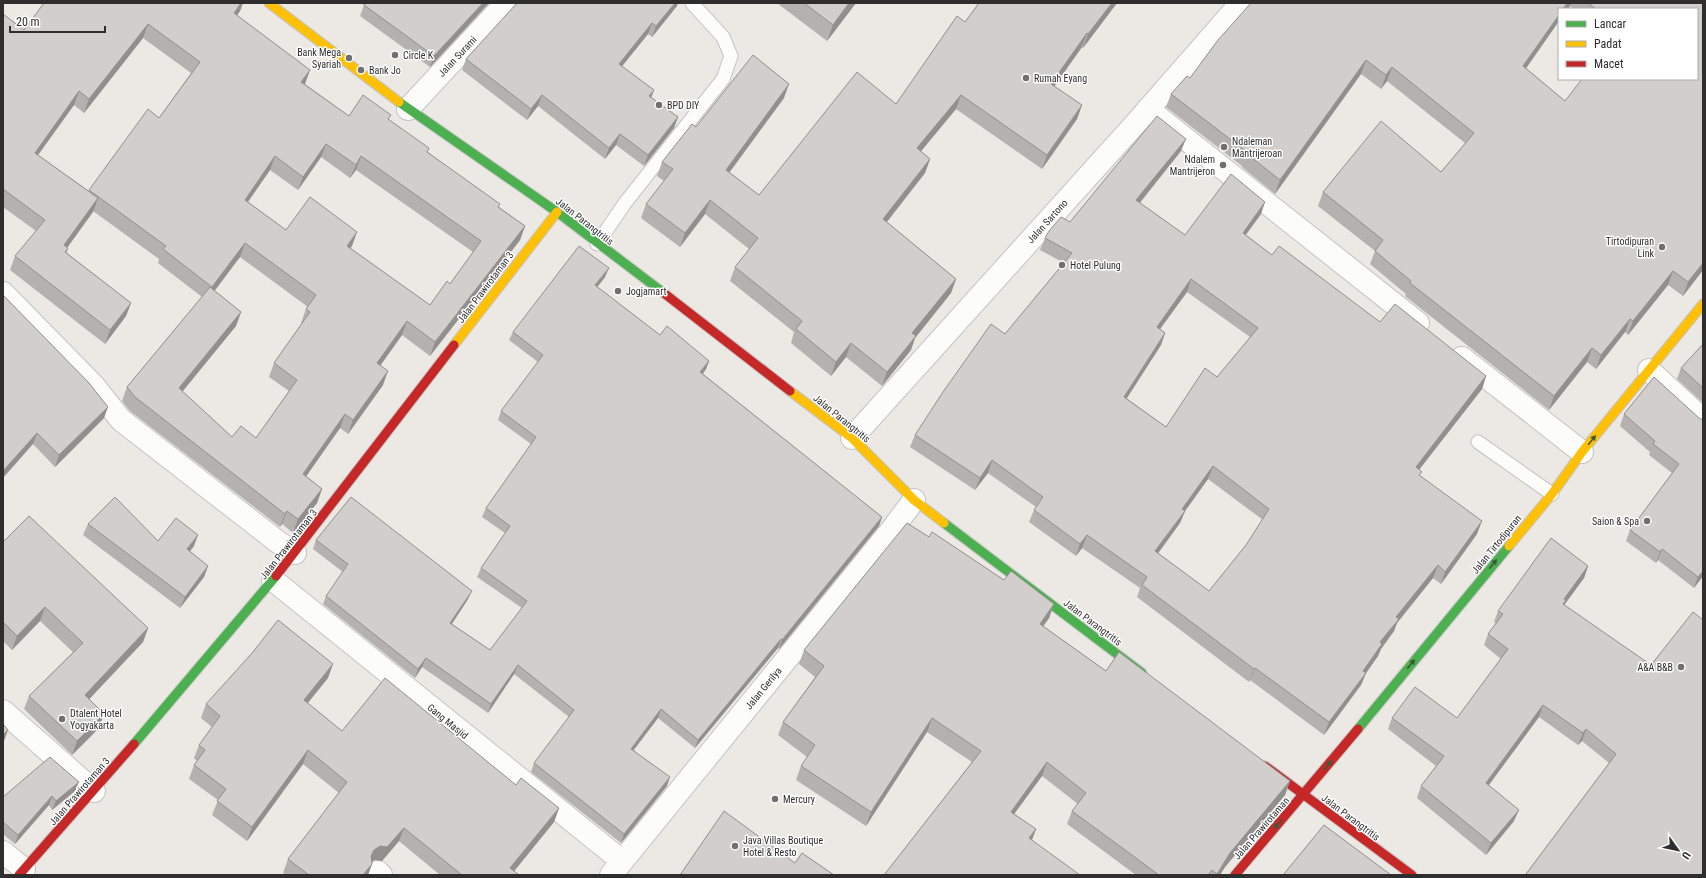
<svg xmlns="http://www.w3.org/2000/svg" width="1706" height="878" font-family="'Roboto Condensed',sans-serif">
	<rect width="100%" height="100%" fill="#ece8e4"/>
	<g fill="none" stroke-linecap="round" stroke-linejoin="round">
		<defs>
			<g id="lane">
				<path d="M597 244 625 203 723 79 731 56 723 37 692 3"/>
				<path d="M1478 442 1552 494"/>
			</g>
			<g id="street">
				<path d="M408 109 506 3"/>
				<path d="M1148 109 1418 323"/>
				<path d="M3 293 94 386 121 420 278 542 295 553"/>
				<path d="M1462 358 1582 452"/>
				<path d="M1649 370 1703 420"/>
				<path d="M852 438 1136 123 1241 3"/>
				<path d="M273 580 622 861"/>
				<path d="M3 711 94 791"/>
				<path d="M3 852 24 869"/>
				<path d="M378 872 381 875"/>
				<path d="M611 875 890 532 914 500"/>
			</g>
			<g id="fast">
				<path d="M399 102 557 212 665 294"/>
				<path d="M944 523 1142 673"/>
				<path d="M1358 729 1509 546"/>
				<path d="M134 744 276 576"/>
			</g>
			<g id="slow">
				<path d="M269 3 399 102"/>
				<path d="M454 345 557 212"/>
				<path d="M790 391 852 438 914 500 944 523"/>
				<path d="M1509 546 1552 494 1582 452 1703 304"/>
			</g>
			<g id="jam">
				<path d="M665 294 790 391"/>
				<path d="M276 576 454 345"/>
				<path d="M1265 766 1412 875"/>
				<path d="M19 875 134 744"/>
				<path d="M1235 875 1358 729"/>
			</g>
		</defs>
		<use href="#lane" stroke="#c5c4c5" stroke-width="15"/>
		<use href="#street" stroke="#c5c4c5" stroke-width="24"/>
		<use href="#fast" stroke="#c5c4c5" stroke-width="11"/>
		<use href="#slow" stroke="#c5c4c5" stroke-width="11"/>
		<use href="#jam" stroke="#c5c4c5" stroke-width="11"/>
		<use href="#lane" stroke="#fcfcfb" stroke-width="13"/>
		<use href="#street" stroke="#fcfcfb" stroke-width="22"/>
		<use href="#fast" stroke="#4caf50" stroke-width="9"/>
		<use href="#slow" stroke="#ffc107" stroke-width="9"/>
		<use href="#jam" stroke="#c62828" stroke-width="9"/>
	</g>
	<g fill="#b4b1af" fill-rule="evenodd">
		<path d="M44 3H243L240 11 237 16 305 84 349 116 389 120 428 152 499 207 525 226 520 240 430 356 402 335 380 366 383 385 348 434 340 428 306 476 322 489 317 503 293 533 282 524 280 527 130 411 122 401 127 387 202 297 158 263 159 259 93 211 67 248H68L67 253 131 303 126 316 105 344 10 270 15 256 36 231 3 207V14L24 30ZM143 38 191 73 159 118 89 191 38 155 74 105 84 113ZM321 157 350 178 356 170 473 252 450 284 430 305 350 248 352 246 286 230 248 202 270 170 298 190ZM240 257 308 307 306 309 301 323H302L274 363 269 377 289 391 256 438 232 437 182 391 236 326 241 312 214 290Z"/>
		<path d="M360 3H489L430 67 360 16 364 5Z"/>
		<path d="M777 3H856L827 41Z"/>
		<path d="M979 3H1117L1083 48 1082 47 1054 86 1082 105 1077 119 1042 169 956 109 921 151 930 159 925 173 887 222 956 279 951 293 915 338 911 350 882 386 846 357 831 376 791 343 794 332 730 281 735 267 749 249 705 214 680 247 641 218 646 204 664 181 657 176 662 162 696 127 784 98 729 172 759 195 896 104 965 22Z"/>
		<path d="M1251 3H1703V270L1683 296 1668 285 1628 335 1625 332 1596 369 1587 362 1549 410 1405 296 1406 294 1370 264 1375 251 1318 206 1323 192 1441 172 1465 143 1387 81 1381 89 1361 74 1275 194 1242 167V166L1166 107 1171 94 1190 78ZM1570 6 1574 9H1697L1565 101 1526 68 1559 21V9H1568Z"/>
		<path d="M677 6 652 37 648 34 622 66 654 90 651 97 678 117 674 128 644 166 616 145 605 159 538 106 527 120 462 70 466 59Z"/>
		<path d="M1181 151 1140 203 1185 235 1261 214 1246 235 1272 255 1380 322 1486 376 1482 389 1419 469 1420 476 1477 534 1441 584 1433 578 1397 623 1394 631 1381 649 1378 656 1366 673 1361 685 1324 735 1250 680 1249 682 1137 597 1140 588 1082 548 1076 556 1029 522 1034 510 1036 507 988 473 975 490 910 447 915 435 1005 334 1064 263 1040 250 1045 238ZM1187 292 1250 337 1217 377 1166 427 1126 398 1161 345 1165 333 1160 329ZM1208 479 1263 520 1246 545 1209 591 1158 553 1180 523 1185 511Z"/>
		<path d="M605 277 597 287 660 335 709 361 706 369 703 374 882 517 879 526 779 649 778 648 695 748 658 718 634 750 667 786 621 843 531 772 534 763 569 717 514 674 488 713 422 667 415 678 323 604 326 596 343 572 313 549 316 540 468 599 452 624 490 650 522 608 477 577 481 568 505 533 482 517 486 508 531 444 498 420 501 411 538 362 509 340 513 332Z"/>
		<path d="M3 295 104 418 55 467 33 444Z"/>
		<path d="M1703 344V403L1677 379 1681 368Z"/>
		<path d="M1624 414 1699 418 1703 576 1694 588 1658 560 1656 563 1626 541 1630 530 1672 473 1649 455 1650 452 1620 426Z"/>
		<path d="M88 524 158 541 194 546 190 551 208 566 204 577 180 608 83 535Z"/>
		<path d="M929 537 1004 580 1054 604 1049 618 1043 626 1106 671 1290 781 1285 795 1225 867 1220 875H1136L1067 824 1072 811 1078 804 1042 776 1014 814 1036 829 1032 840 884 875 972 762 927 732 866 826 796 780 801 766 807 757 778 735 783 722 815 677 799 664 804 650Z"/>
		<path d="M3 542 148 628 143 642 89 699 99 728 72 755 24 709 29 696 73 652 40 621 12 650 3 641Z"/>
		<path d="M1588 566 1584 578 1564 605 1703 875H1525L1609 763 1582 741 1578 745 1539 717 1489 785 1514 821 1486 855 1417 798 1421 786 1436 766 1388 729 1392 718H1457L1501 659 1484 645 1488 634 1496 623 1494 622 1498 611Z"/>
		<path d="M328 678 307 703 342 731 516 785 559 808 554 822 514 871 519 875H440L399 841 382 861 375 860 372 862V864L368 875H286L283 873 288 859 339 793 303 764 247 841 212 815 218 800 189 779 194 765 197 761 194 758 199 745 212 727 201 718 206 704Z"/>
		<path d="M75 791 52 810 49 805 15 844 3 834V797Z"/>
	</g>
	<g fill="#92908e">
		<path d="M241 3H243L240 11 228 27 234 13Z"/>
		<path d="M483 3H489L430 67 434 56Z"/>
		<path d="M675 3H678L677 6 652 37 656 26Z"/>
		<path d="M849 3H856L827 41 833 25Z"/>
		<path d="M1112 3H1117L1083 48 1088 34Z"/>
		<path d="M1567 3H1571L1570 6 1568 9H1563Z"/>
		<path d="M1559 15V21L1518 80 1523 66Z"/>
		<path d="M652 23 648 34 615 75 619 64Z"/>
		<path d="M148 24 143 38 84 113 89 99Z"/>
		<path d="M1087 33 1082 47 1046 98 1051 84Z"/>
		<path d="M1366 60 1361 74 1275 194 1280 180Z"/>
		<path d="M1392 67 1387 81 1381 89 1386 75Z"/>
		<path d="M310 70 305 84 296 96 301 82Z"/>
		<path d="M789 84 784 98 721 184 726 170Z"/>
		<path d="M654 90 650 101 649 96Z"/>
		<path d="M79 91 74 105 30 166 35 153Z"/>
		<path d="M542 95 538 106 527 120 531 109Z"/>
		<path d="M961 95 956 109 912 162 917 148Z"/>
		<path d="M1082 105 1077 119 1042 169 1047 155Z"/>
		<path d="M678 117 674 128 644 166 648 155Z"/>
		<path d="M620 134 616 145 605 159 609 148Z"/>
		<path d="M1186 139 1181 151 1132 212 1136 200Z"/>
		<path d="M326 144 321 157 298 190 303 177Z"/>
		<path d="M275 156 270 170 240 213 245 200Z"/>
		<path d="M361 156 356 170 350 178 356 165Z"/>
		<path d="M930 159 925 173 878 233 883 219Z"/>
		<path d="M98 198 93 212 59 259 64 245Z"/>
		<path d="M710 200 705 214 680 247 685 233Z"/>
		<path d="M1265 202 1261 214 1238 245 1243 233Z"/>
		<path d="M525 226 520 240 430 356 435 342Z"/>
		<path d="M357 232 352 246 342 260 347 246Z"/>
		<path d="M245 243 240 257 207 301 212 287Z"/>
		<path d="M1703 263V270L1683 296 1688 282Z"/>
		<path d="M609 268 605 277 592 294 595 285Z"/>
		<path d="M1673 271 1668 285 1628 335 1633 321Z"/>
		<path d="M956 279 951 293 915 338 911 350 882 386 887 372 912 333Z"/>
		<path d="M1191 279 1187 292 1152 340 1157 327Z"/>
		<path d="M131 303 126 316 105 344 110 330Z"/>
		<path d="M241 312 236 326 174 402 179 388Z"/>
		<path d="M1630 319 1625 332 1596 369 1601 355Z"/>
		<path d="M407 321 402 335 372 377 377 363Z"/>
		<path d="M1165 333 1161 345 1120 409 1124 397Z"/>
		<path d="M851 343 846 357 831 376 836 362Z"/>
		<path d="M1592 348 1587 362 1549 410 1554 396Z"/>
		<path d="M709 361 706 369 697 381 700 372Z"/>
		<path d="M388 371 383 385 348 434 353 420Z"/>
		<path d="M1486 376 1482 389 1412 479 1416 467Z"/>
		<path d="M108 407 104 418 55 467 59 455Z"/>
		<path d="M345 414 340 428 298 488 303 474Z"/>
		<path d="M37 433 33 444 3 478V471Z"/>
		<path d="M992 460 988 473 975 490 980 478Z"/>
		<path d="M1213 466 1208 479 1185 511 1180 523 1151 563 1155 551 1182 509Z"/>
		<path d="M322 489 317 503 293 533 298 519Z"/>
		<path d="M287 511 282 524 280 527 285 514Z"/>
		<path d="M882 517 879 526 779 649 782 640Z"/>
		<path d="M1482 521 1477 534 1441 584 1445 572Z"/>
		<path d="M198 535 194 546 183 560 187 549Z"/>
		<path d="M1087 535 1082 548 1076 556 1080 544Z"/>
		<path d="M1662 549 1658 560 1656 563 1660 552Z"/>
		<path d="M1438 565 1433 578 1397 623 1394 631 1381 649 1378 656 1366 673 1361 685 1324 735 1329 722 1363 671 1396 617Z"/>
		<path d="M208 566 204 577 180 608 185 597Z"/>
		<path d="M1588 566 1584 578 1565 604 1562 612 1564 599Z"/>
		<path d="M1703 571V576L1694 588 1698 577Z"/>
		<path d="M472 591 468 599 447 631 450 623Z"/>
		<path d="M1054 604 1049 618 1035 638 1040 624Z"/>
		<path d="M45 607 40 621 12 650 17 636Z"/>
		<path d="M148 628 143 642 80 709 85 695Z"/>
		<path d="M781 639 778 648 695 748 698 740Z"/>
		<path d="M426 658 422 667 415 678 418 669Z"/>
		<path d="M333 664 328 678 299 714 304 700Z"/>
		<path d="M518 665 514 674 488 713 491 704Z"/>
		<path d="M1255 668 1250 680 1249 682 1254 669Z"/>
		<path d="M1543 705 1539 717 1482 794 1486 783Z"/>
		<path d="M661 709 658 718 628 757 631 749Z"/>
		<path d="M104 714 99 728 72 755 77 741Z"/>
		<path d="M932 718 927 732 866 826 871 812Z"/>
		<path d="M1586 729 1582 741 1578 745 1583 733Z"/>
		<path d="M8 730 4 741 3 742V735Z"/>
		<path d="M308 750 303 764 247 841 252 827Z"/>
		<path d="M1047 762 1042 776 1006 825 1011 812Z"/>
		<path d="M670 777 667 786 621 843 624 834Z"/>
		<path d="M1290 781 1285 795 1225 867 1220 875H1217L1230 853Z"/>
		<path d="M79 782 75 791 52 810 56 801Z"/>
		<path d="M52 796 49 805 15 844 18 835Z"/>
		<path d="M559 808 554 822 511 875 510 868Z"/>
		<path d="M1519 810 1514 821 1486 855 1491 843Z"/>
		<path d="M404 828 399 841 382 861 375 860 369 863 371 856 374 850Z"/>
		<path d="M1036 829 1031 842 1029 838Z"/>
		<path d="M372 864 368 875H363Z"/>
	</g>
	<g fill="#d1cecb" stroke="#92908e" fill-rule="evenodd">
		<path d="M44 3H241L234 13 310 70 301 82 349 116 363 95 391 115 388 119 429 148 427 152 500 204 498 207 525 226 435 342 407 321 377 363 388 371 353 420 345 414 303 474 322 489 298 519 287 511 285 514 135 397 127 387 210 287 241 312 179 388 232 437 241 426 256 438 297 380 274 363 310 312 306 309 316 295 245 243 212 287 163 249 166 246 89 190 148 109 159 118 200 62 148 24 89 99 79 91 35 153 98 198 64 245 68 248 65 252 131 303 110 330 15 256 45 220 3 189V14L24 30ZM326 144 356 165 361 156 481 241 450 284 447 281 430 305 347 246 357 232 310 197 286 230 245 200 275 156 303 177Z"/>
		<path d="M365 3H483L434 56 364 5Z"/>
		<path d="M517 3H675L656 26 652 23 619 64 654 90 649 96 678 117 648 155 620 134 609 148 542 95 531 109 466 59Z"/>
		<path d="M804 3H849L833 25Z"/>
		<path d="M979 3H1112L1088 34 1087 33 1051 84 1082 105 1047 155 961 95 917 148 930 159 883 219 956 279 912 333 916 336 887 372 851 343 836 362 796 329 802 321 735 267 758 238 710 200 685 233 646 204 673 169 662 162 692 124 696 127 753 55 789 84 726 170 759 195 857 72 896 104 957 16 965 22Z"/>
		<path d="M1251 3H1567L1563 9H1559V15L1523 66 1565 101 1582 79H1697V9H1596L1588 3H1703V263L1688 282 1673 271 1633 321 1630 319 1601 355 1592 348 1554 396 1410 283 1411 281 1375 251 1383 240 1323 192 1381 121 1441 172 1474 133 1392 67 1386 75 1366 60 1280 180 1246 153 1247 152 1171 94 1187 76 1190 78 1218 40Z"/>
		<path d="M1157 116 1186 139 1136 200 1185 235 1231 174 1265 202 1243 233 1272 255 1279 246 1380 322 1395 304 1486 376 1416 467 1422 472 1419 475 1482 521 1445 572 1438 565 1396 617 1399 619 1380 642 1382 644 1363 671 1366 673 1329 722 1255 668 1254 669 1142 585 1147 577 1087 535 1080 544 1034 510 1043 497 992 460 980 478 915 435 943 392 991 324 1005 334 1072 253 1045 238 1049 231 1061 217 1070 222ZM1191 279 1258 328 1217 377 1205 368 1166 427 1124 397 1165 333 1157 327ZM1213 466 1269 509 1246 545 1209 591 1155 551 1185 511 1182 509Z"/>
		<path d="M579 246 609 268 595 285 660 335 667 326 709 361 700 372 882 517 782 640 781 639 698 740 661 709 631 749 670 777 624 834 534 763 574 710 518 665 491 704 426 658 418 669 326 596 348 564 316 540 351 497 472 591 450 623 490 650 527 601 481 568 510 526 486 508 536 437 501 411 543 355 513 332Z"/>
		<path d="M3 295 89 383 108 407 59 455 37 433 3 471Z"/>
		<path d="M1703 344V388L1681 368Z"/>
		<path d="M1654 377 1699 418 1703 420V571L1698 577 1662 549 1660 552 1630 530 1679 464 1653 444 1655 441 1624 414Z"/>
		<path d="M115 497 158 541 176 518 198 535 187 549 208 566 185 597 88 524Z"/>
		<path d="M29 516 148 628 85 695 104 714 77 741 29 696 83 643 45 607 17 636 3 622V542Z"/>
		<path d="M907 523 929 537 932 532 1004 580 1011 571 1054 604 1040 624 1106 671 1119 652 1290 781 1230 853 1217 874 1212 870 1208 875H1159L1072 811 1086 793 1047 762 1011 812 1036 829 1029 838 1080 875H884L981 751 932 718 871 812 801 766 815 745 783 722 824 666 804 650Z"/>
		<path d="M1551 538 1588 566 1564 599 1566 600 1563 604 1651 665 1693 612 1703 620V875H1527L1526 874 1616 754 1586 729 1583 733 1543 705 1486 783 1519 810 1491 843 1421 786 1444 756 1392 718 1415 687 1457 718 1508 649 1488 634 1503 614 1498 611Z"/>
		<path d="M278 620 333 664 304 700 342 731 385 678 516 785 521 778 559 808 510 868 519 875H462L404 828 387 847 380 846 374 850 371 856 372 864 363 875H309L288 859 347 782 308 750 252 827 217 801 226 789 194 765 205 750 199 745 220 716 206 704 253 652Z"/>
		<path d="M3 724 8 730 3 735Z"/>
		<path d="M50 757 79 782 56 801 52 796 18 835 3 822V797Z"/>
		<path d="M724 811 795 863 802 853 834 875H680Z"/>
		<path d="M1324 825 1391 875H1283Z"/>
	</g>
	<defs><path id="oneway-solid" d="M-6-.8H1V-3.2L6.5 0L1 3.2V.8H-6Z"/></defs>
	<g fill="#385b3a">
		<use href="#oneway-solid" transform="translate(1592 440) rotate(-51)"/>
		<use href="#oneway-solid" transform="translate(1493 564) rotate(-51)"/>
		<use href="#oneway-solid" transform="translate(1411 664) rotate(-51)"/>
		<use href="#oneway-solid" transform="translate(1328 765) rotate(-51)"/>
		<use href="#oneway-solid" transform="translate(1278 824) rotate(131)"/>
	</g>
	<g fill="#706f6e" stroke="#fff" stroke-width="1.5">
		<circle cx="395" cy="55" r="4"/>
		<circle cx="349" cy="58" r="4"/>
		<circle cx="361" cy="70" r="4"/>
		<circle cx="1026" cy="78" r="4"/>
		<circle cx="659" cy="105" r="4"/>
		<circle cx="1224" cy="147" r="4"/>
		<circle cx="1223" cy="165" r="4"/>
		<circle cx="1662" cy="247" r="4"/>
		<circle cx="1062" cy="265" r="4"/>
		<circle cx="618" cy="291" r="4"/>
		<circle cx="1647" cy="521" r="4"/>
		<circle cx="1681" cy="667" r="4"/>
		<circle cx="62" cy="719" r="4"/>
		<circle cx="775" cy="799" r="4"/>
		<circle cx="735" cy="846" r="4"/>
	</g>
	<g text-anchor="middle" stroke-width="3" stroke-linejoin="round" paint-order="stroke">
		<g font-size="10" fill="#2e2e2e" stroke="#fff" text-anchor="start">
			<text x="341" y="56" text-anchor="end">Bank Mega<tspan x="341" dy="12">Syariah</tspan></text>
			<text x="403" y="59">Circle K</text>
			<text x="369" y="74">Bank Jo</text>
			<text x="1034" y="82">Rumah Eyang</text>
			<text x="667" y="109">BPD DIY</text>
			<text x="1232" y="145">Ndaleman<tspan x="1232" dy="12">Mantrijeroan</tspan></text>
			<text x="1215" y="163" text-anchor="end">Ndalem<tspan x="1215" dy="12">Mantrijeron</tspan></text>
			<text x="1654" y="245" text-anchor="end">Tirtodipuran<tspan x="1654" dy="12">Link</tspan></text>
			<text x="1070" y="269">Hotel Pulung</text>
			<text x="626" y="295">Jogjamart</text>
			<text x="1639" y="525" text-anchor="end">Saion &amp; Spa</text>
			<text x="1673" y="671" text-anchor="end">A&amp;A B&amp;B</text>
			<text x="70" y="717">Dtalent Hotel<tspan x="70" dy="12">Yogyakarta</tspan></text>
			<text x="783" y="803">Mercury</text>
			<text x="743" y="844">Java Villas Boutique<tspan x="743" dy="12">Hotel &amp; Resto</tspan></text>
		</g>
		<g font-size="10" fill="#2e2e2e" stroke="#fff">
			<text transform="translate(457 56) rotate(-47)" y="4">Jalan Surami</text>
			<text transform="translate(585 221) rotate(38)" y="4">Jalan Parangtritis</text>
			<text transform="translate(1047 221) rotate(-48)" y="4">Jalan Sartono</text>
			<text transform="translate(485 287) rotate(-53)" y="4">Jalan Prawirotaman 3</text>
			<text transform="translate(842 418) rotate(39)" y="4">Jalan Parangtritis</text>
			<text transform="translate(288 544) rotate(-52)" y="4">Jalan Prawirotaman 3</text>
			<text transform="translate(1496 544) rotate(-51)" y="4">Jalan Tirtodipuran</text>
			<text transform="translate(1093 622) rotate(37)" y="4">Jalan Parangtritis</text>
			<text transform="translate(763 688) rotate(-51)" y="4">Jalan Gerilya</text>
			<text transform="translate(448 721) rotate(39)" y="4">Gang Masjid</text>
			<text transform="translate(79 791) rotate(-49)" y="4">Jalan Prawirotaman 3</text>
			<text transform="translate(1351 817) rotate(37)" y="4">Jalan Parangtritis</text>
			<text transform="translate(1261 828) rotate(-49)" y="4">Jalan Prawirotaman</text>
		</g>
	</g>
	<rect width="1706" height="878" fill="none" stroke="#2e2e2e" stroke-width="8"/>
	<rect x="1558" y="8" width="140" height="72" fill="#ffffff" stroke="#ababab"/>
	<rect x="1566" y="21" width="20" height="6" fill="#4caf50" stroke="#ababab"/>
	<text x="1594" y="28" font-size="12" fill="#2e2e2e">Lancar</text>
	<rect x="1566" y="41" width="20" height="6" fill="#ffc107" stroke="#ababab"/>
	<text x="1594" y="48" font-size="12" fill="#2e2e2e">Padat</text>
	<rect x="1566" y="61" width="20" height="6" fill="#c62828" stroke="#ababab"/>
	<text x="1594" y="68" font-size="12" fill="#2e2e2e">Macet</text>
	<g transform="translate(1678 850) rotate(123)" stroke="#ffffff" stroke-width="3" paint-order="stroke">
	<path d="M0-3L7 15L0 10L-7 15Z" fill="#2e2e2e"/>
	<text y="-6" font-size="11" font-weight="bold" text-anchor="middle" fill="#2e2e2e">U</text>
	</g>
	<path d="M10 26v6h95v-6" fill="none" stroke="#2e2e2e" stroke-width="2"/>
	<text x="16" y="26" font-size="12" fill="#2e2e2e" stroke="#ffffff" stroke-width="3" paint-order="stroke">20 m</text>
</svg>
